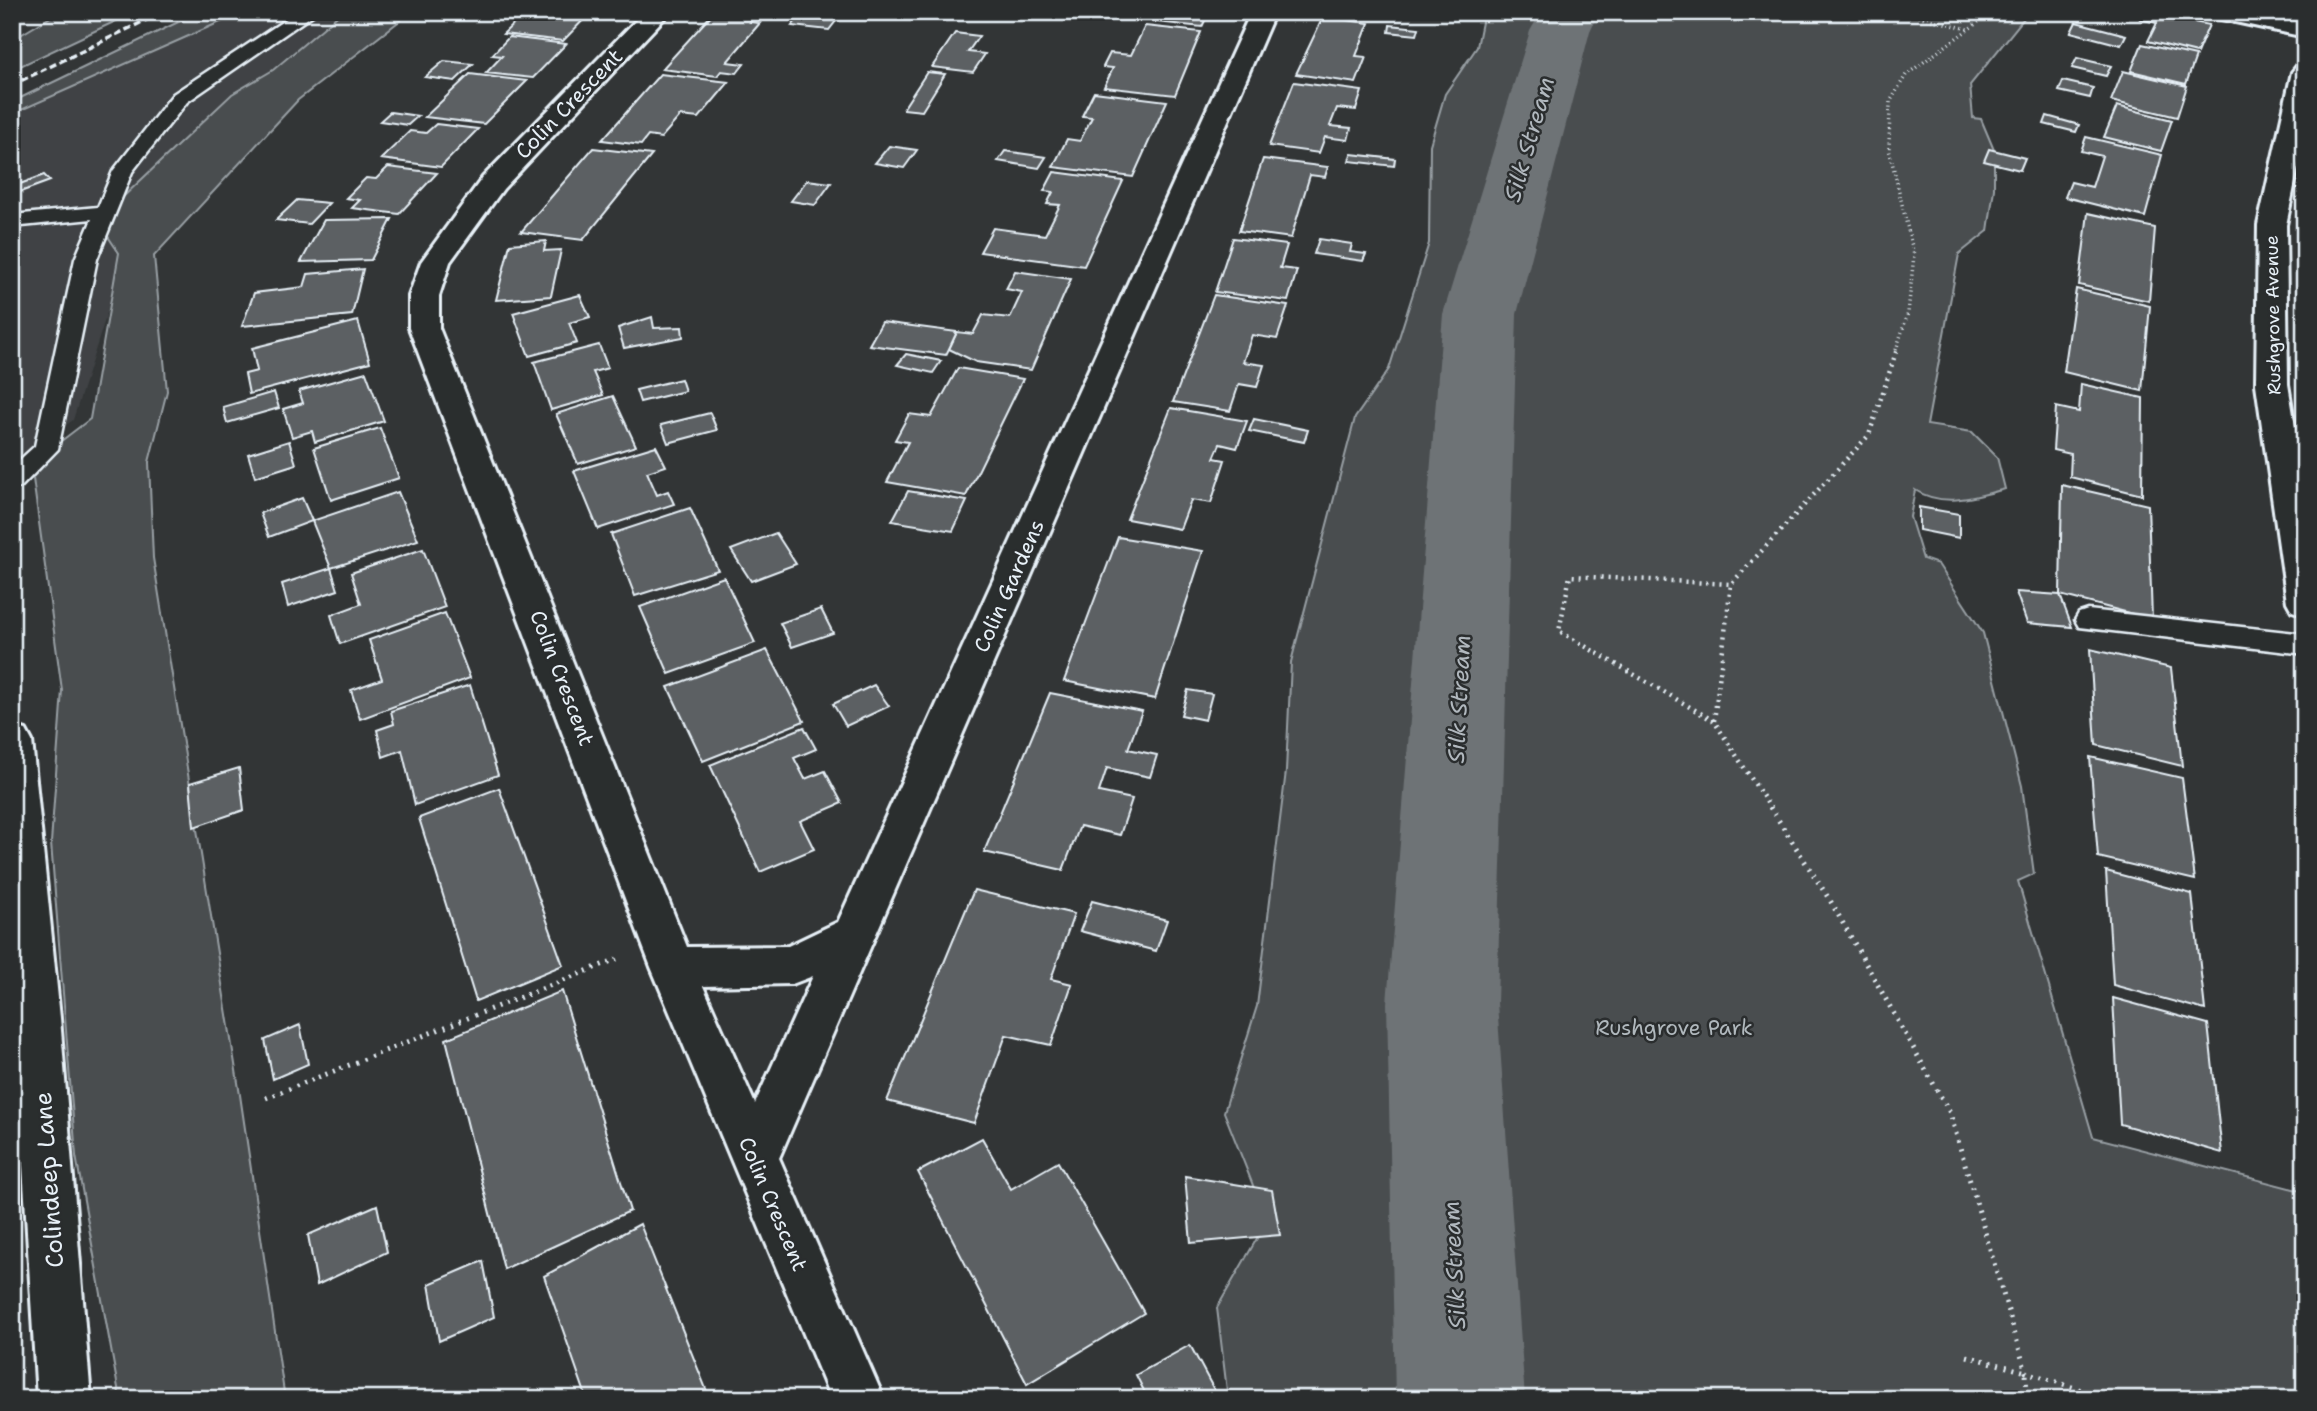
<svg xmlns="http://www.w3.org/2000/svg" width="2317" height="1411" font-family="'Shantell Sans',sans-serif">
	<rect width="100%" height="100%" fill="#323536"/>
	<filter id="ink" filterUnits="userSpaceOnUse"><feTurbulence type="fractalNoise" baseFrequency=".0143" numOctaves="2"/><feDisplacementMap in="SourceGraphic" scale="14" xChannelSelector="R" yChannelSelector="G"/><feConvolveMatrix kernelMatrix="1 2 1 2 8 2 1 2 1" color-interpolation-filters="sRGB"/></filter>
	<g filter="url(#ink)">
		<path fill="#3f4244" d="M204 12H353L137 219 73 420 22 457 12 369V110Z"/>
		<g fill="#494d4f" stroke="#989fa4" stroke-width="2">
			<path d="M59 12H135L12 70V40Z"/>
			<path d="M199 12H243L12 114V102Z"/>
			<path d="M342 12H411L298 100 154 256 167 391 149 462 153 558 240 1095 285 1399H120L76 1156 51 843 62 690 31 464 90 419 119 253 103 229 122 198 232 94 273 70Z"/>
			<path d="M1484 12H2029L1970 85 1973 118 1981 119 1994 150V189L1988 231 1959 254 1927 425 1972 432 1997 457 2005 489C1976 497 1943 508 1915 490L1910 517 1923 559 1938 564 1983 633 2022 786 2034 874 2018 881 2093 1137 2305 1192V1399H1228L1217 1308 1267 1221 1224 1112 1257 1006 1286 771 1291 662 1355 418 1389 369 1429 243 1430 145 1445 94 1477 47Z"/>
		</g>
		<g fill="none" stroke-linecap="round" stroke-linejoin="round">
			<path fill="#6e7376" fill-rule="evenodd" d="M1541 12H1599L1590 31 1517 314 1497 1003 1525 1399H1395L1387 1003 1443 314 1530 31Z"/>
		</g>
		<g fill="#5c6063" stroke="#e8f1f8" stroke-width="2">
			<path d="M526 12H591L563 41 503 34Z"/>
			<path d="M714 12 757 13 750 22 760 23 727 62 744 64 737 73 721 71 717 76 662 69Z"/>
			<path d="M803 12H843L829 30 792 26Z"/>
			<path d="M1151 12H1209L1202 27 1156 22 1160 14Z"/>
			<path d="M2144 12 2209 25 2197 53 2148 41 2157 23 2140 19Z"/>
			<path d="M1323 17 1369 23 1356 56 1366 57 1356 83 1296 74Z"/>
			<path d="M2076 22 2126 35 2121 45 2071 32Z"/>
			<path d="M1390 25 1419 28 1417 35 1389 32Z"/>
			<path d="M1145 26 1201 32 1175 95 1104 87 1113 68 1103 67 1110 53 1131 55Z"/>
			<path d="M955 33 979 36 968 52 985 54 973 72 932 67Z"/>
			<path d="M509 37 566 44 533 78 486 73 502 56 492 55Z"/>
			<path d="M2142 44 2196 56 2186 84 2131 71Z"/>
			<path d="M2077 58 2111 66 2106 76 2072 68Z"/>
			<path d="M444 61 473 64 455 81 425 77Z"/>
			<path d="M2123 71 2187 86 2177 117 2111 101Z"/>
			<path d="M927 72 945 74 922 111 903 109Z"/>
			<path d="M470 74 527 81 484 124 425 117Z"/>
			<path d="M660 74 729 82 699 118 680 116 661 138 648 136 641 145 602 140Z"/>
			<path d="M2063 81 2093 88 2090 98 2059 91Z"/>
			<path d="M1294 82 1362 91 1356 110 1337 108 1330 126 1351 128 1348 140 1325 137 1319 153 1269 146Z"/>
			<path d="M1094 92 1167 101 1133 177 1053 167 1067 139 1080 141 1092 117 1082 116Z"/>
			<path d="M2117 106 2172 120 2161 151 2104 137Z"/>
			<path d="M390 112 418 116 408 125 380 121Z"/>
			<path d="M2047 116 2079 125 2076 132 2044 124Z"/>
			<path d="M436 124 478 129 441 167 381 159 410 131 426 133Z"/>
			<path d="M2086 137 2162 155 2145 217 2065 197 2071 182 2092 187 2102 156 2081 151Z"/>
			<path d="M889 146 917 150 904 168 875 163Z"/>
			<path d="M593 148 652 155 583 240 521 232Z"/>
			<path d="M1989 149 2025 158 2020 170 1984 161Z"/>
			<path d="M1005 151 1046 157 1039 168 998 161Z"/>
			<path d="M1351 154 1395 159 1394 166 1349 161Z"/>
			<path d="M1263 159 1328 167 1325 177 1310 175 1291 238 1239 231Z"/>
			<path d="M388 167 437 173 399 214 352 208 360 200 346 198 366 178 376 179Z"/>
			<path d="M1054 172 1123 181 1084 266 980 252 993 228 1045 235 1060 205 1047 204 1053 192 1044 191Z"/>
			<path d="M44 175 50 181 12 195V187Z"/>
			<path d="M807 180 831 183 815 205 791 201Z"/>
			<path d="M297 200 329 203 309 224 276 220Z"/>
			<path d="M2088 213 2155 228 2149 301 2079 285Z"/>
			<path d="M392 219 371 260 301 262 324 220Z"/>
			<path d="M1233 238 1287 245 1280 268 1297 270 1288 301 1215 292Z"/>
			<path d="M1319 239 1352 244 1350 252 1366 254 1363 261 1314 254Z"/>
			<path d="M546 241 544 251 561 250 551 296 496 300 510 244Z"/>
			<path d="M363 269 352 315 242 326 254 293 304 287 308 274Z"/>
			<path d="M1015 271 1071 279 1031 370 976 362 949 349 957 332 973 334 983 315 1010 318 1022 292 1006 289Z"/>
			<path d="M2076 289 2150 306 2142 391 2064 372Z"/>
			<path d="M580 295 590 317 569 323 577 343 529 356 513 313Z"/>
			<path d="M1214 295 1288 306 1277 339 1252 335 1243 362 1264 365 1257 387 1239 384 1230 411 1173 402Z"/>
			<path d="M652 317 654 328 682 327 683 337 624 348 618 328Z"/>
			<path d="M358 321 370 362 249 394 245 374 257 371 252 348Z"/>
			<path d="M882 322 957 332 946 355 869 345Z"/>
			<path d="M599 345 608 368 593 372 603 395 551 410 534 362Z"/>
			<path d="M906 354 941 361 933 373 897 365Z"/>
			<path d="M958 368 1023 379 966 496 887 482 908 442 895 440 909 414 931 417Z"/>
			<path d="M366 372 384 421 315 442 312 431 292 437 283 409 303 403 299 391Z"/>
			<path d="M681 379 685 391 640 402 636 390Z"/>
			<path d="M2081 384 2143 398 2142 495 2070 477 2071 454 2053 450 2056 407 2079 412Z"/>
			<path d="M274 392 279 408 227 423 223 407Z"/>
			<path d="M613 396 636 446 578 464 556 414Z"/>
			<path d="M1171 408 1247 421 1237 448 1220 444 1214 458 1225 460 1211 503 1191 500 1180 529 1127 519Z"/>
			<path d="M710 413 717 430 668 443 661 425Z"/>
			<path d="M1254 419 1308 430 1304 442 1249 431Z"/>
			<path d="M380 428 399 478 331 500 314 448Z"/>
			<path d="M289 441 296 464 255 477 248 454Z"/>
			<path d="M656 446 666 466 647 472 657 495 668 491 674 504 598 529 574 471Z"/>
			<path d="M2062 485 2148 505 2152 619 2060 595Z"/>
			<path d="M908 491 967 501 953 531 892 521Z"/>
			<path d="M398 492 418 540 331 568 312 521Z"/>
			<path d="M302 498 312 521 269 537 260 513Z"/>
			<path d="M1919 507 1959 514V538L1919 530Z"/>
			<path d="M690 508 718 570 635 596 611 534Z"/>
			<path d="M776 533 796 564 751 581 731 550Z"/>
			<path d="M1118 537 1203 551 1155 699 1064 681Z"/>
			<path d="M423 549 445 607 340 644 331 615 361 604 351 573Z"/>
			<path d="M331 568 338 590 288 607 282 584Z"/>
			<path d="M724 577 755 643 669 674 640 607Z"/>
			<path d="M2016 592 2060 595 2072 627 2027 623Z"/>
			<path d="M821 609 833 633 792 647 780 623Z"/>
			<path d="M445 613 470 678 360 719 351 690 382 679 369 640Z"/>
			<path d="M2090 649 2171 668 2182 766 2096 745Z"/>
			<path d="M767 650 804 721 703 761 668 687Z"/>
			<path d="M470 685 498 775 415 805 402 750 383 757 377 730 394 724 391 711Z"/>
			<path d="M874 685 889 706 846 726 833 704Z"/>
			<path d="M1188 690 1212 694 1205 720 1181 715Z"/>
			<path d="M1050 693 1142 711 1128 749 1157 755 1150 777 1107 768 1099 792 1132 799 1120 835 1080 826 1063 870 984 852Z"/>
			<path d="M804 727 816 749 794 758 805 779 825 771 842 803 800 821 814 849 760 872 710 765Z"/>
			<path d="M2090 757 2182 778 2195 880 2098 857Z"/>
			<path d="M239 768 244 810 194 827 190 783Z"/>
			<path d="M499 788 563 965 476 1001 419 818Z"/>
			<path d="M2106 871 2192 894 2205 1010 2113 985Z"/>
			<path d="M974 890 1074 914 1051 979 1072 984 1051 1045 1006 1035 974 1123 887 1101Z"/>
			<path d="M1092 901 1167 920 1156 951 1080 931Z"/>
			<path d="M562 991 630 1211 504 1269 446 1039Z"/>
			<path d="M2113 998 2208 1024 2222 1153 2120 1124Z"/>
			<path d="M300 1025 308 1064 273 1079 265 1040Z"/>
			<path d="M982 1138 1011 1189 1058 1162 1144 1313 1027 1384 918 1172Z"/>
			<path d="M1185 1176 1272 1190 1280 1235 1191 1243Z"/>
			<path d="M377 1205 387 1252 317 1285 308 1235Z"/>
			<path d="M640 1224 710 1399H587L544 1276Z"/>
			<path d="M483 1261 494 1317 439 1341 429 1284Z"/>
			<path d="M1190 1345 1219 1399H1148L1136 1375Z"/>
		</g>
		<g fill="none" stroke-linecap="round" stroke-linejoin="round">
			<defs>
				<g id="service">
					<path d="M297 12H317L187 102 132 172 97 259 58 449 21 487 12 489V467L35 446 75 259 92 219 12 227V215L98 207 113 171 173 94Z"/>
					<path d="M2088 610 2305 634V654L2079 627 2075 620 2079 613Z"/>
					<path d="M42 1071 54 1076 59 1087 51 1099 57 1102 62 1113 57 1124 12 1142V1082Z"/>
				</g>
				<g id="minor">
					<path d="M644 12H670L503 189 450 262 439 296V328L687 947 788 946 838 922 1251 12H1275L779 1158 884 1399H831L651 967 409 328V296L421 262 483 177ZM813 976 755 1104 703 986 792 984Z"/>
					<path d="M2208 12H2255L2305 23V37L2212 17Z"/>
				</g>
				<path id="tertiary" d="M2305 65V134L2286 225 2288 384 2305 488V615L2292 611 2287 602 2256 384 2258 225 2292 72 2296 67Z"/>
				<path id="primary" d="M12 726 26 730 32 741 60 1018 91 1399H37L12 980Z"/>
			</defs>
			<use href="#service" stroke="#e8f1f8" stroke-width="5"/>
			<use href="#minor" stroke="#e8f1f8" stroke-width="6"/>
			<use href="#tertiary" stroke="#e8f1f8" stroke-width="6"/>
			<use href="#primary" stroke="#e8f1f8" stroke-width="6"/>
			<g stroke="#e8f1f8" stroke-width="3.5" stroke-dasharray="1 3.5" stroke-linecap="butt">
				<path d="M1901 12 1968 29"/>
				<path d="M1896 350 1908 313 1914 255 1889 149 1890 102 1906 75 1992 12"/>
			</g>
			<g stroke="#e8f1f8" stroke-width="4.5" stroke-dasharray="2 5" stroke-linecap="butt">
				<path d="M1714 721 1559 631 1570 576 1731 584"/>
				<path d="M1771 809 1714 721 1731 584 1869 435 1897 349"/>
			</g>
			<g stroke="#e8f1f8" stroke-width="5" stroke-dasharray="2 6" stroke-linecap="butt">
				<path d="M1770 807 1831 902 1950 1113 2026 1372 2109 1399"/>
				<path d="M266 1098 617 959"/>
				<path d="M1967 1356 2026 1372 2027 1399"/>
			</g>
			<use href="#service" fill="#2a2d2e" fill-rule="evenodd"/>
			<use href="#minor" fill="#2a2d2e" fill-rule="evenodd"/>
			<use href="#tertiary" fill="#2a2d2e" fill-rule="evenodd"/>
			<use href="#primary" fill="#2a2d2e" fill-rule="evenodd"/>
			<g stroke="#e8f1f8" stroke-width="3.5" stroke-dasharray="7 3.5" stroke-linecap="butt">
				<path d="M12 18 23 12"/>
				<path d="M12 85 163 12"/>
			</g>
		</g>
	</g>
	<g text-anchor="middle" stroke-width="5" stroke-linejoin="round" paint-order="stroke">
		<g font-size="18" fill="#e8f1f8" stroke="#2a2d2e">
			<text transform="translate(2273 315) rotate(-91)" y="6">Rushgrove Avenue</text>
		</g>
		<g font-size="21" fill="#e8f1f8" stroke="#2a2d2e">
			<text transform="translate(569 104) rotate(-46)" y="7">Colin Crescent</text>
			<text transform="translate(1009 586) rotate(-66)" y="7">Colin Gardens</text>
			<text transform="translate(562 678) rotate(69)" y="7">Colin Crescent</text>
			<text transform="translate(773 1204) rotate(67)" y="7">Colin Crescent</text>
		</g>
		<g font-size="21" fill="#b0b8bd" stroke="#2a2d2e">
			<text x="1674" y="1035">Rushgrove Park</text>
		</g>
		<g font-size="23" font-style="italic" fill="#b1b8be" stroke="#2a2d2e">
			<text transform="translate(1529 139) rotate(-74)" y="8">Silk Stream</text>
			<text transform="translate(1459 699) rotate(-87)" y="8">Silk Stream</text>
			<text transform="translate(1454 1265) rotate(-93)" y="8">Silk Stream</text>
		</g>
		<g font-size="24" fill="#e8f1f8" stroke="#2a2d2e">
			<text transform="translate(49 1180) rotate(-94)" y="8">Colindeep Lane</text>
		</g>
	</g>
	<rect width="2317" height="1411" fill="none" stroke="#2a2d2e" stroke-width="42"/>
	<rect x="21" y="21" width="2275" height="1369" fill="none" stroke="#e8f1f8" stroke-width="2.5" filter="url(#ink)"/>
</svg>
